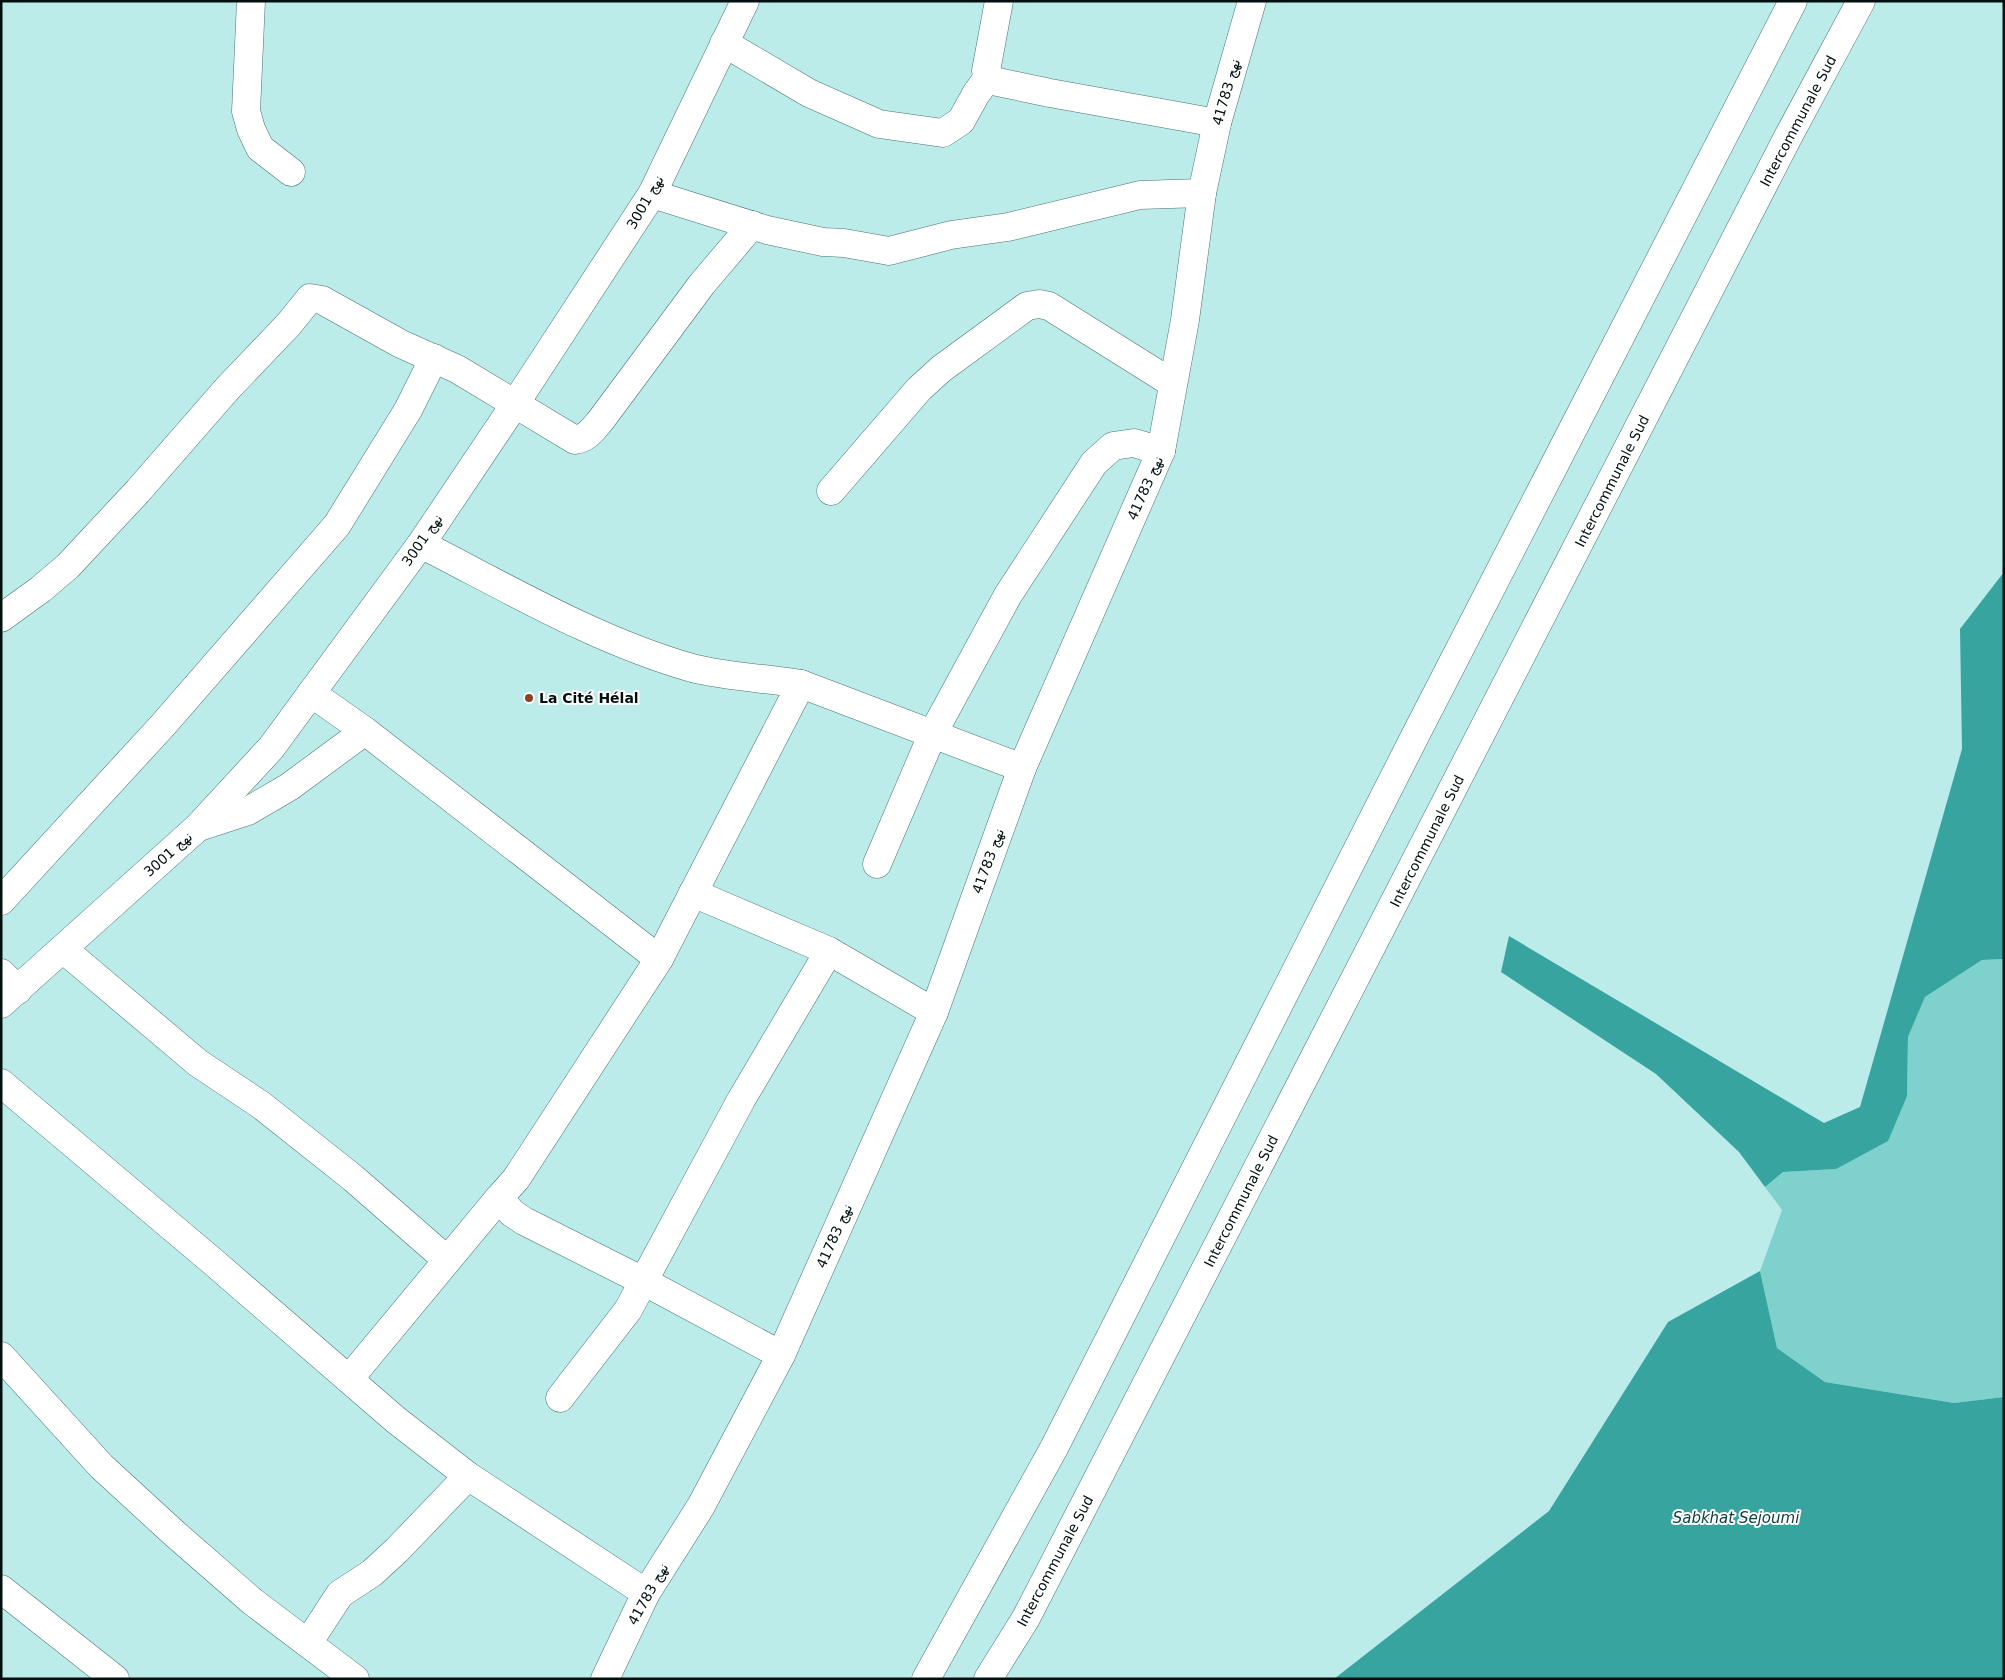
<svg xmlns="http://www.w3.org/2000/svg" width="2005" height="1680" font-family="'DejaVu Sans',Vazirmatn,sans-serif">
	<rect width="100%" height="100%" fill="#bcece9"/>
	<path fill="#7fd1cd" d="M2004 959V1397L1954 1403 1825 1382 1777 1348 1760 1271 1782 1210 1765 1187 1783 1172 1836 1169 1907 1096 1908 1037 1925 997 1982 960Z"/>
	<g fill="#37a4a0">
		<path d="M2004 572V959L1982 960 1925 997 1908 1037 1907 1096 1888 1141 1836 1169 1783 1172 1765 1187 1739 1152 1656 1074 1501 972 1509 936 1824 1123 1860 1107 1962 749 1960 629Z"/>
		<path d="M1760 1271 1777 1348 1825 1382 1954 1403 2004 1397V1679H1334L1549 1511 1668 1322Z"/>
	</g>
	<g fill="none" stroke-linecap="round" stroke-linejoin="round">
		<defs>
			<g id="minor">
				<path d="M251 1 246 111 251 129 260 148 291 172"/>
				<path d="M999 1 986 71 993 81 1050 93 1217 123"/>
				<path d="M724 43 809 93 879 124 943 133 961 121 976 94 989 76"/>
				<path d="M652 194 767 230 823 242 844 243 889 251 951 235 1008 227 1140 195 1202 193"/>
				<path d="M831 491 919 389 941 369 1027 306 1039 304 1049 306 1172 383"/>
				<path d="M421 544C509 589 597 641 692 668 727 677 765 678 801 684L659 959 516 1179 499 1198 512 1213 524 1221 643 1281 781 1355"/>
				<path d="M1 618 41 589 68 566 138 491 227 389 289 324 310 298 322 300 401 344 457 369 575 440C588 438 593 429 601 420L702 284 752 225"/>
				<path d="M801 684 1022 768"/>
				<path d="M311 693 365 731 659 959"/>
				<path d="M199 827 248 811 289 787 365 731"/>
				<path d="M877 864 933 733 1008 595 1094 463 1113 446 1134 443 1161 451"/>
				<path d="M1 901 163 725 337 525 408 410 434 358"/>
				<path d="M63 949 198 1063 261 1105 353 1178 447 1260"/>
				<path d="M829 951 934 1012"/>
				<path d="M1 973 18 990"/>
				<path d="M1 1004 197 828 271 748 421 544 515 404 652 194 745 1"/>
				<path d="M1 1083 211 1260 396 1420 468 1476 646 1593"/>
				<path d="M1 1356 101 1466 175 1534 253 1602 355 1679"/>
				<path d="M349 1379 499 1198"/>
				<path d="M560 1398 628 1310 741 1100 829 951 693 893"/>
				<path d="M1 1589 115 1679"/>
				<path d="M308 1643 340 1594 372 1573 397 1550 468 1476"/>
				<path d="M605 1679 646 1593 701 1506 781 1355 934 1012 1022 768 1161 451 1185 320 1202 193 1217 123 1252 1"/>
			</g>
			<g id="highway">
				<path d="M926 1679 1054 1448 1415 736 1793 1"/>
				<path d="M988 1679 1026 1618 1789 135 1861 1"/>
			</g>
		</defs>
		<use href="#minor" stroke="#477371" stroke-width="29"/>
		<use href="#highway" stroke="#477371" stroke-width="29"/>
		<use href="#minor" stroke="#fff" stroke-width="28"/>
		<use href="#highway" stroke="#fff" stroke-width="28"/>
	</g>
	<circle fill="#8a4124" stroke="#fff" stroke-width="2" cx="529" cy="698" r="5"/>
	<g text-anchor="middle" stroke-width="4" stroke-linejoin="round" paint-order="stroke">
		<g font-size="14" fill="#010f0f" stroke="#fff">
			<text transform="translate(1226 92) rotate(-74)" y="5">نهج 41783</text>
			<text transform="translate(1798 121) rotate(-62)" y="5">Intercommunale Sud</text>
			<text transform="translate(645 202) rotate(-60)" y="5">نهج 3001</text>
			<text transform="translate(1612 481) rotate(-63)" y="5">Intercommunale Sud</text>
			<text transform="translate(1145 488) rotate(-66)" y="5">نهج 41783</text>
			<text transform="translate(422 540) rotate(-55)" y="5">نهج 3001</text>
			<text transform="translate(1427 841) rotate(-63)" y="5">Intercommunale Sud</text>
			<text transform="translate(168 854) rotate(-42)" y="5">نهج 3001</text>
			<text transform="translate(988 861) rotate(-70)" y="5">نهج 41783</text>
			<text transform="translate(1241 1201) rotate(-63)" y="5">Intercommunale Sud</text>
			<text transform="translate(834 1236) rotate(-66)" y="5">نهج 41783</text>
			<text transform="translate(1055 1561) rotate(-62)" y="5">Intercommunale Sud</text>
			<text transform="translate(648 1594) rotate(-61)" y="5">نهج 41783</text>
		</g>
		<g font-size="14" font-weight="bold" fill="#010f0f" stroke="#fff" text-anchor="start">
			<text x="539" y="703">La Cité Hélal</text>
		</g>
		<g font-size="15" font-style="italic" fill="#0a3d3b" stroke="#fff">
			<text x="1736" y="1523">Sabkhat Sejoumi</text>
		</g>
	</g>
	<rect width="2005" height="1680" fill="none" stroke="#010f0f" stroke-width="5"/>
</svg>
